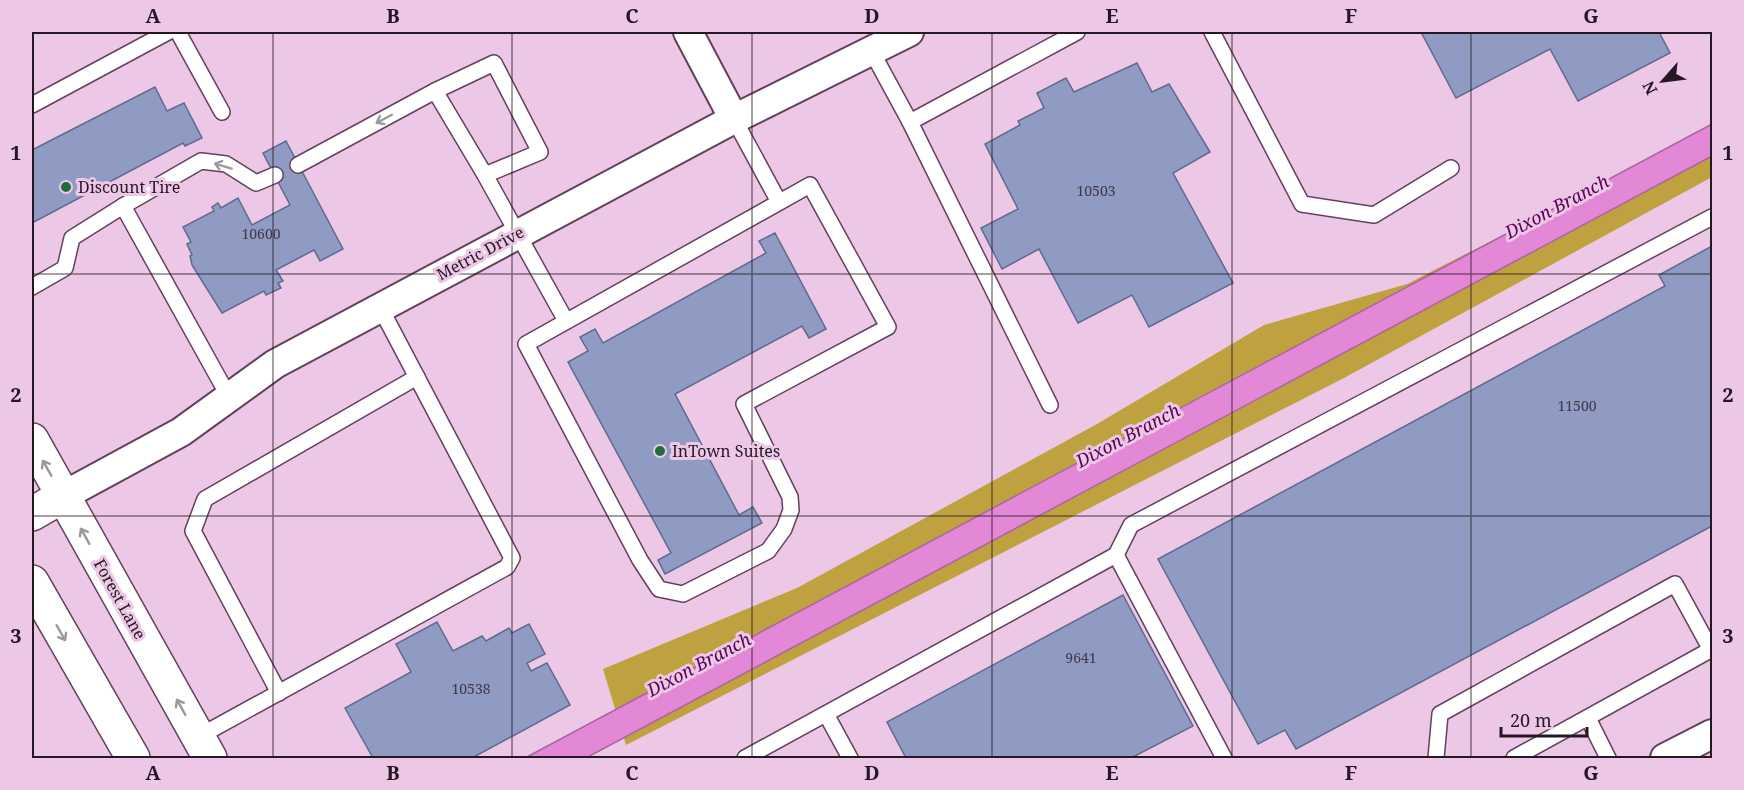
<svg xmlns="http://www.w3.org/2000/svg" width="1744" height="790" font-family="'Noto Serif',serif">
	<rect width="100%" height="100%" fill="#ecc7e6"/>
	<path fill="#c0a140" d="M1712 128V177L1344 378 626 745 603 669 797 588 1097 424 1264 325 1407 284Z"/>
	<path fill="#e387d7" stroke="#aa65a1" stroke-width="1.5" d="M1712 124V156L586 758H525Z"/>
	<g fill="#8f9bc2" stroke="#5f6a8e" stroke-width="1.5">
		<path d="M1421 32H1659L1670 53 1578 101 1550 49 1456 98Z"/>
		<path d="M1137 63 1152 92 1169 84 1210 152 1173 173 1233 283 1149 327 1132 295 1078 323 1039 249 1002 269 981 228 1018 209 985 144 1020 125 1018 121 1044 108 1037 93 1066 78 1074 92Z"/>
		<path d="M155 87 167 111 184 103 202 138 185 146 183 143 32 223V150Z"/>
		<path d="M286 141 343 249 320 261 314 250 276 270 283 281 278 283 281 288 266 295 264 291 222 313 192 265 190 256 192 255 187 244 191 242 183 227 214 211 212 207 218 203 221 208 238 198 252 225 290 205 263 153Z"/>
		<path d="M775 233 826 329 809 338 802 326 675 394 739 515 753 507 762 523 665 574 658 560 671 553 568 362 588 351 580 337 595 329 603 343 766 253 759 241Z"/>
		<path d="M1712 246V526L1296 749 1285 730 1258 744 1158 559 1665 286 1659 275Z"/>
		<path d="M1123 595 1193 726 1131 758H906L887 722Z"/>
		<path d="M437 622 453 651 482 636 486 641 509 628 512 633 529 624 545 654 527 663 531 671 547 663 570 705 472 758H373L345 708 411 672 396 644Z"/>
	</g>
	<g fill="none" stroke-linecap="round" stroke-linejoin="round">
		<defs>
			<g id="lane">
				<path d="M178 32 222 112"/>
				<path d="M1212 32 1302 204 1374 215 1451 168"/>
				<path d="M872 52 910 122 1077 32"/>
				<path d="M32 105 168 32"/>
				<path d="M734 119 779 202"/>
				<path d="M910 122 1050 405"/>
				<path d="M298 165 435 91"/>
				<path d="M485 175 435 91 494 63 540 152 485 175 566 321"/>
				<path d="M810 185 888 327 744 404 790 497 791 510 784 529 768 551 683 594 659 589 640 560 526 344Z"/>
				<path d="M123 206 201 161 226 164 256 183 275 175"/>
				<path d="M32 287 65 268 72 238 123 206 229 397"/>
				<path d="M1116 555 1131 525 1712 217"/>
				<path d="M279 693 193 531 205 499 417 377"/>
				<path d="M826 714 850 758"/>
				<path d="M1588 718 1608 758"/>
				<path d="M198 737 507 567 512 558 380 307"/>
				<path d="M745 758 1116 555 1224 758"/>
				<path d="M1436 758 1440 714 1675 584 1711 650"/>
				<path d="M1514 758 1712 649"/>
			</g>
			<g id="street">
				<path d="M688 32 734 119"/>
				<path d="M63 496 181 432 275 364 734 119 909 32"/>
				<path d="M1665 758 1712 734"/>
			</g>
			<g id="secondary">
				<path d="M32 440 210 758"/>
				<path d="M32 514 63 496"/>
				<path d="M32 582 133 758"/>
			</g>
		</defs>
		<use href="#lane" stroke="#61425d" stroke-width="18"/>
		<use href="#street" stroke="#61425d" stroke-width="32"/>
		<use href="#secondary" stroke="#61425d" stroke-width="36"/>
		<use href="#lane" stroke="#fff" stroke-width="15"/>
		<use href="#street" stroke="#fff" stroke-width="28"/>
		<use href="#secondary" stroke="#fff" stroke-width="33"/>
	</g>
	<defs><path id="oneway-shaft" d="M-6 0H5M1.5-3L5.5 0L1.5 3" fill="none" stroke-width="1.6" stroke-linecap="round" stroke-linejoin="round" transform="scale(1.5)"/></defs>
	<g stroke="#9d979c">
		<use href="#oneway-shaft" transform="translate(384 119) rotate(152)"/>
		<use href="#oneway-shaft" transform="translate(223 166) rotate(-163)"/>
		<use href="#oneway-shaft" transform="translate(47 468) rotate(-119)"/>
		<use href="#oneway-shaft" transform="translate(85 536) rotate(-119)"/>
		<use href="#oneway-shaft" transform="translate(61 633) rotate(60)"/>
		<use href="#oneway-shaft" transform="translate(181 707) rotate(-119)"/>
	</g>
	<path fill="none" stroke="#251723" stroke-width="1.5" stroke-opacity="0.55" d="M273 32V758M512 32V758M752 32V758M992 32V758M1232 32V758M1471 32V758M32 274H1712M32 516H1712"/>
	<g fill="#1f6c3b" stroke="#ecc7e6" stroke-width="2">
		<circle cx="66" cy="187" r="6"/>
		<circle cx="660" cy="451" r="6"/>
	</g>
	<g text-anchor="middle" stroke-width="6" stroke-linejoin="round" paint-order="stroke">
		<g font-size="14" fill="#40384b">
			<text x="1096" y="196">10503</text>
			<text x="261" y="239">10600</text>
			<text x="1577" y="411">11500</text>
			<text x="1081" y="663">9641</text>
			<text x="471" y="694">10538</text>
		</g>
		<g font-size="16" fill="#251723" stroke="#ecc7e6" text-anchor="start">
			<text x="78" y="193">Discount Tire</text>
			<text x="672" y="457">InTown Suites</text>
		</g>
		<g font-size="16" fill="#251723" stroke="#ecc7e6">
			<text transform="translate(480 253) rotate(-28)" y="6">Metric Drive</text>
			<text transform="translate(120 599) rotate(61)" y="6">Forest Lane</text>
		</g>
		<g font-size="18" font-style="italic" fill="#5a0355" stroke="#ecc7e6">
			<text transform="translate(1557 207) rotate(-28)" y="6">Dixon Branch</text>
			<text transform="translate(1128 436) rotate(-28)" y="6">Dixon Branch</text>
			<text transform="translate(699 665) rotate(-28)" y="6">Dixon Branch</text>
		</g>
	</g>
	<rect width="1744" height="790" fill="none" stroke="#ecc7e6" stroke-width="66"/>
	<g transform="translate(1663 81) rotate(242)" stroke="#ecc7e6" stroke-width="4.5" paint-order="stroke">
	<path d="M0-4.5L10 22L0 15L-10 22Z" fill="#251723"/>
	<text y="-9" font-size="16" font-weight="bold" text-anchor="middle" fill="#251723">N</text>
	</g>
	<path d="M1501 727v9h86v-9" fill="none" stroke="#251723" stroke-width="3"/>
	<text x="1510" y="727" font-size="18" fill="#251723" stroke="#ecc7e6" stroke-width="4.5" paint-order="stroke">20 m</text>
	<rect x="33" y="33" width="1678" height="724" fill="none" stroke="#251723" stroke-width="2"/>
	<g font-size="20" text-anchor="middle" font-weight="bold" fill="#251723">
		<text x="153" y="23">A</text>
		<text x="393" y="23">B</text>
		<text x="632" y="23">C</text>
		<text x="872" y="23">D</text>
		<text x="1112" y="23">E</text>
		<text x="1351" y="23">F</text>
		<text x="1591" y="23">G</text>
		<text x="16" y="160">1</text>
		<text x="1728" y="160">1</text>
		<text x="16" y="402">2</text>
		<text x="1728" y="402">2</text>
		<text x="16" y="643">3</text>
		<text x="1728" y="643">3</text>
		<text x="153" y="780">A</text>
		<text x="393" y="780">B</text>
		<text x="632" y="780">C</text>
		<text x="872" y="780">D</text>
		<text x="1112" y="780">E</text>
		<text x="1351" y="780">F</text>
		<text x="1591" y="780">G</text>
	</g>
</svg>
